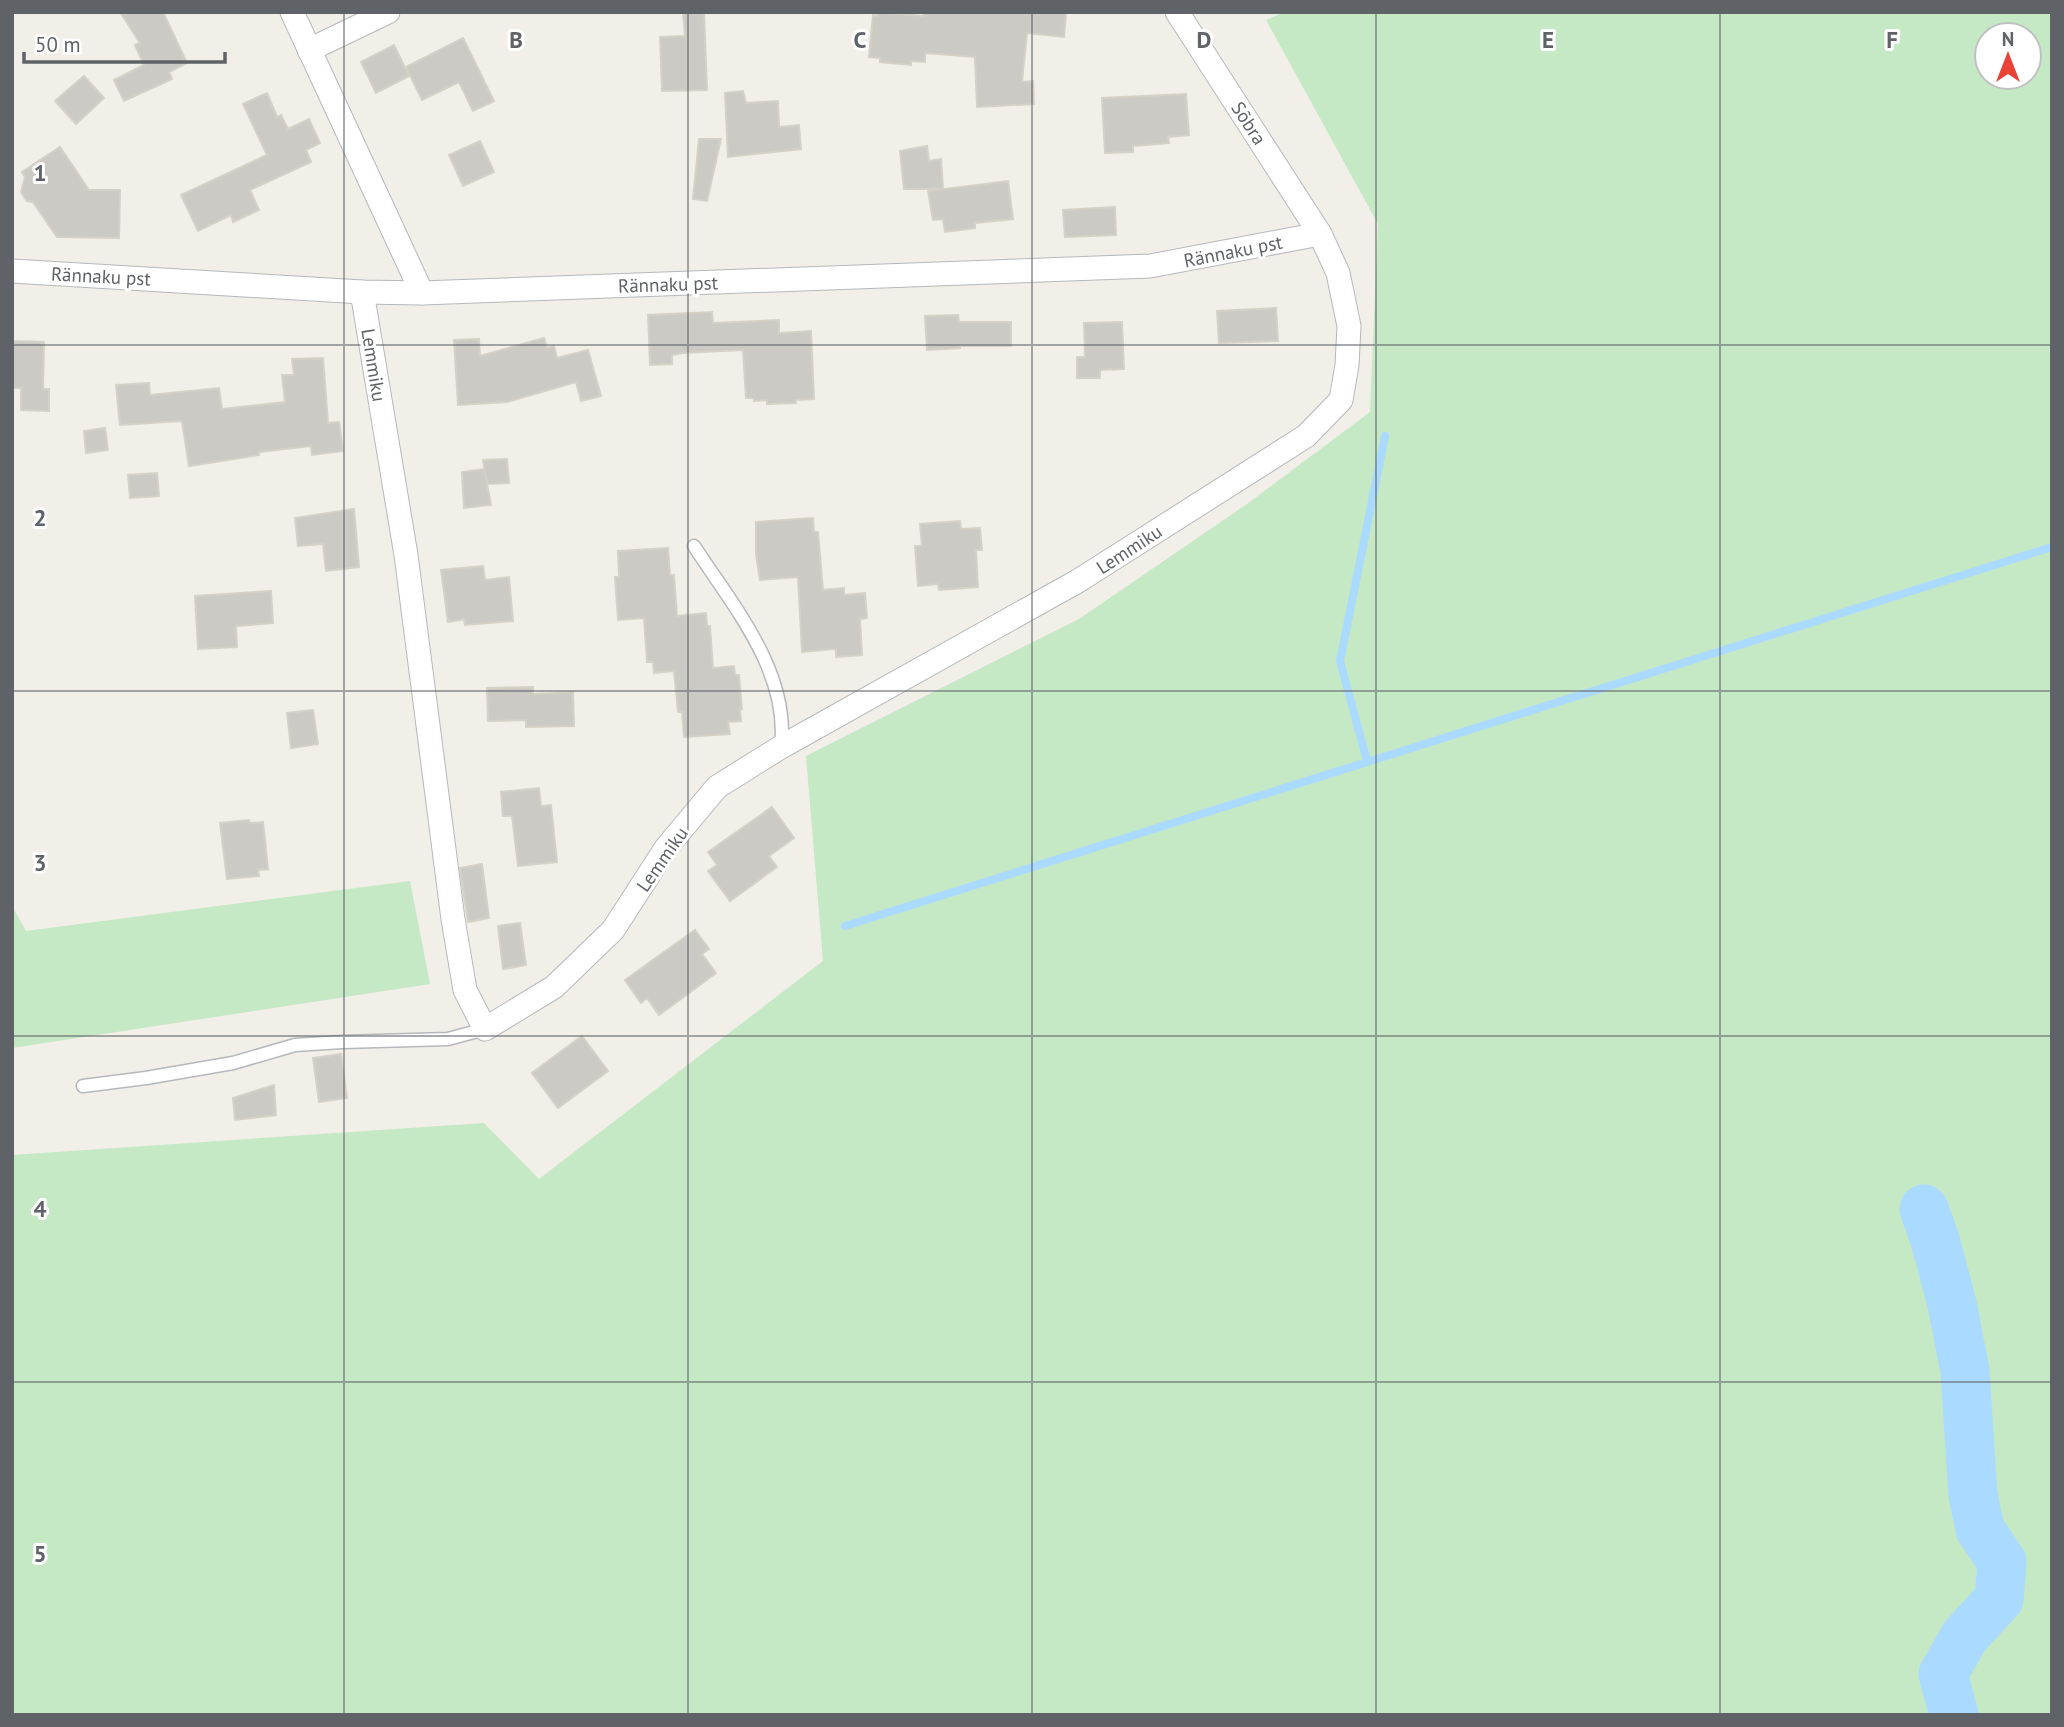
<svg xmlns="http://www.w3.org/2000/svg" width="2064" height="1727" font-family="'PT Sans',sans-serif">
	<rect width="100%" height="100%" fill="#f1efe8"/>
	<g fill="#c5e8c5" fill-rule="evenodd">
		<path d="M1285 12H2052V1715H12V1155L484 1123 539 1179 823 961 806 756 1079 619 1247 504 1370 412 1378 224 1266 20ZM1987 35H2029V77H1987Z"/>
		<path d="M410 881 430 984 12 1048V906L26 931Z"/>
	</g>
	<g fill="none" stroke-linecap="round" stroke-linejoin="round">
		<g stroke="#aadaff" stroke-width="8">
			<path d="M1367 761 1340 661 1385 436"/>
			<path d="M845 926 2052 547"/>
		</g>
		<path stroke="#aadaff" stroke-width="49" d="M1924 1209 1935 1240 1952 1304 1965 1371 1973 1495 1980 1529 2002 1562 1999 1599 1965 1636 1943 1674 1954 1715"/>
	</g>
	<g fill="#cccac5" stroke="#d6d1c6" stroke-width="2">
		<path d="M120 12H163L187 63 169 72 172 79 124 101 114 80 144 65 135 45 140 43Z"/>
		<path d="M683 12H704L707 90 662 91 660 37 685 36Z"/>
		<path d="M877 12 923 16 924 12H1066L1064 37 1027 33 1022 82 1033 81 1034 104 977 107 975 57 925 53V62L911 61V65L880 62V58L869 57 873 15 877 16Z"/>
		<path d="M463 38 494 101 473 111 459 82 422 100 406 67Z"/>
		<path d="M394 45 409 76 376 93 361 62Z"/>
		<path d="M84 76 104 98 76 124 55 101Z"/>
		<path d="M743 91 746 103 778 101 779 127 799 125 801 149 728 157 725 93Z"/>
		<path d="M267 93 277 117 281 115 288 129 309 119 320 143 306 150 311 162 250 190 259 210 233 222 231 215 198 231 181 195 267 155 243 104Z"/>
		<path d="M1186 94 1189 135 1168 137 1169 143 1133 146V152L1105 153 1102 98Z"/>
		<path d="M699 139H721L707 201 693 199Z"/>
		<path d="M480 141 494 172 463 186 449 155Z"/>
		<path d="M927 146 929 161 941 159 943 189H904L900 151Z"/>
		<path d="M60 147 89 190H120L119 238 57 237 33 202 27 201 21 192 25 177 22 172Z"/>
		<path d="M1008 181 1013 219 975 223V228L945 232 943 219 933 220 928 191Z"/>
		<path d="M1115 207 1116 235 1065 237 1063 210Z"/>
		<path d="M1276 308 1278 341 1219 343 1217 311Z"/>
		<path d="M712 312 713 323 779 320V333L811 331 814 399 795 400 796 403 767 404V400L754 401V398H746L743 350 683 353 672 355V364L650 365 648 315Z"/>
		<path d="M958 315 959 322H1011V346H960V348L927 350 925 316Z"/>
		<path d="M1122 322 1124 369 1100 370V378H1077V357H1085L1084 323Z"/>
		<path d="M544 338 547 348 554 346 557 358 588 350 601 396 581 401 576 382 507 402 458 405 454 340 479 339 480 356Z"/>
		<path d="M12 341 44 342 43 389H49V411L21 410V388H12Z"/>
		<path d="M323 358 328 423 339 422 343 451 312 455 311 446 259 452V455L189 466 182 421 120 425 116 385 149 383 150 395 219 388 222 409 285 402 282 375H294L292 359Z"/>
		<path d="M105 428 108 450 86 453 84 431Z"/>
		<path d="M507 459 509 483 487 484 483 460Z"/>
		<path d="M484 469 491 505 464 508 462 472Z"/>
		<path d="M157 473 159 496 130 498 128 475Z"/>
		<path d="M354 509 359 567 326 571 323 544 298 546 295 518Z"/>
		<path d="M813 518 814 532H818L823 590 844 588V595L865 593 867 618 860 619 862 655 836 657V649L802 652 798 577 760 580 756 555V522Z"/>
		<path d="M960 521 961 529 980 528 982 550H976L978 587 939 590 938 584 918 586 915 546H922L920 524Z"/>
		<path d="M668 548 670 575H674L677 616 706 613 707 626H710L713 668 734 666 735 675H739L742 709H740L741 721 728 722 730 734 684 737 682 712H678L674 671 654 673 653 662H647L644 618 618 620 615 577H619L618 551Z"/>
		<path d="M483 566 485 580 509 577 513 621 465 625 464 619 448 622 441 570Z"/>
		<path d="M271 591 273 623 236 626 237 647 198 649 195 596Z"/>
		<path d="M533 687V694L573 692 574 726 526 727V720L488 721 487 688Z"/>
		<path d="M313 710 318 744 291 748 287 713Z"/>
		<path d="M539 788 541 806 551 805 557 862 518 866 512 816H503L501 792Z"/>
		<path d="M772 807 794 838 769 856 777 867 730 901 708 871 717 865 708 852Z"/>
		<path d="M249 820 250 823 263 822 268 869 258 870 259 876 227 879 220 823Z"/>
		<path d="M482 864 489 918 468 922 460 868Z"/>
		<path d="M520 923 526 965 503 969 498 926Z"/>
		<path d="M695 930 709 949 702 954 716 973 659 1015 647 998 641 1003 625 980Z"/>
		<path d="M582 1036 608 1071 558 1108 532 1073Z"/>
		<path d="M341 1054 347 1098 319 1102 313 1058Z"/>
		<path d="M274 1085 276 1115 235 1120 233 1098Z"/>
	</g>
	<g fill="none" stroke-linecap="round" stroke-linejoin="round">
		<defs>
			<g id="service">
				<path d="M694 546C733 606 790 672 781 747"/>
				<path d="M83 1086 146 1078 233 1063 295 1045 342 1042 448 1039 485 1029"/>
			</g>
			<g id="minor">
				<path d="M292 12 422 293"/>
				<path d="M309 50 388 12"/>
				<path d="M12 271 362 292 422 293 1150 266 1320 234"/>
				<path d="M362 292 406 555 453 919 465 990 485 1029 554 987 613 930 666 848 717 787 781 747 1078 581 1306 436 1341 400 1347 365 1349 326 1338 273 1320 234 1177 12"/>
			</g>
		</defs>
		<use href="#service" stroke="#b5b8bc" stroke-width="15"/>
		<use href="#minor" stroke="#b5b8bc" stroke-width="25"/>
		<use href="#service" stroke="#fff" stroke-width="12"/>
		<use href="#minor" stroke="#fff" stroke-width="23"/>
	</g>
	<path fill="none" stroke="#5f6368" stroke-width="2" stroke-opacity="0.55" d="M344 12V1715M688 12V1715M1032 12V1715M1376 12V1715M1720 12V1715M12 345H2052M12 691H2052M12 1036H2052M12 1382H2052"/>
	<g text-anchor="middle" stroke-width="6" stroke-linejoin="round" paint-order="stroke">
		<g font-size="19" fill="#5f6368" stroke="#fff">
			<text transform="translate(1249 123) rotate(57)" y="7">Sõbra</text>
			<text transform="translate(1233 251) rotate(-11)" y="7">Rännaku pst</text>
			<text transform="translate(101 276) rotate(3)" y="7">Rännaku pst</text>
			<text transform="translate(668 284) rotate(-2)" y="7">Rännaku pst</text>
			<text transform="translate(374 365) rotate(81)" y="7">Lemmiku</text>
			<text transform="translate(1129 549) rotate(-33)" y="7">Lemmiku</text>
			<text transform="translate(662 859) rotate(-55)" y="7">Lemmiku</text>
		</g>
	</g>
	<g font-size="23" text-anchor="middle" font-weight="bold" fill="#5f6368" stroke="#fff" stroke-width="6" stroke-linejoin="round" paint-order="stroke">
		<text x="516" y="48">B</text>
		<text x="860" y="48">C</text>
		<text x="1204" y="48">D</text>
		<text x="1548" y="48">E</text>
		<text x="1892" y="48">F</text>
		<text x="40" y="181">1</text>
		<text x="40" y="526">2</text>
		<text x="40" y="871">3</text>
		<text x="40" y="1217">4</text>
		<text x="40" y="1562">5</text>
	</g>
	<rect width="2064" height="1727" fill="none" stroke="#5f6368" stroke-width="28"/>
	<g transform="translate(2008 56)"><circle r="33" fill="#ffffff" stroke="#bfc1c3" stroke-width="2"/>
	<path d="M0-5L12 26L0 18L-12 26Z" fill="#ea4335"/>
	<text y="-10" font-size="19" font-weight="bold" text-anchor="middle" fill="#5f6368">N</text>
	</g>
	<path d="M24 52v10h201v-10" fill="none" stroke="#5f6368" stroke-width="3.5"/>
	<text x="35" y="52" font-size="21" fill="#5f6368" stroke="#ffffff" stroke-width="5" paint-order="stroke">50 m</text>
</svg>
